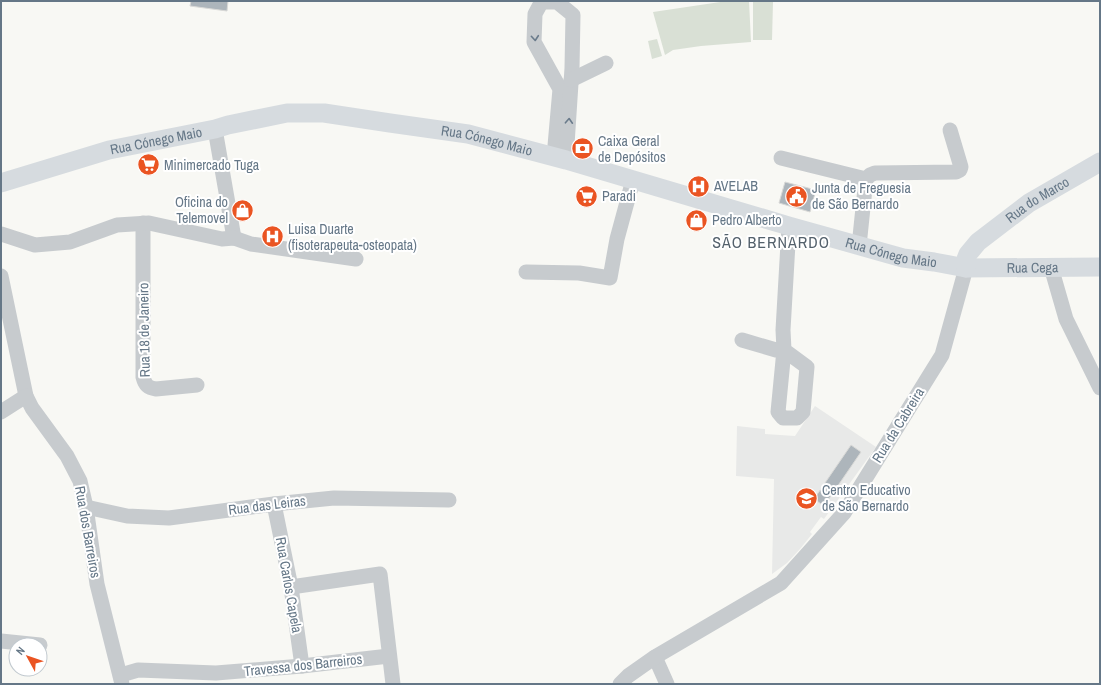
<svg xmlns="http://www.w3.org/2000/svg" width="1101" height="685" font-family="'Archivo Narrow',sans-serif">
	<rect width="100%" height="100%" fill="#f8f8f4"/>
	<path fill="#e8e9e8" d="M815 406 876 447 824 519 821 517 810 532 812 534 800 549 787 563 772 574 774 479 736 476 737 426 765 429V434L795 436Z"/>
	<g fill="#d9e0d5">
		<path d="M727 1H749L751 42 701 46 673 50 665 55 653 12Z"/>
		<path d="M753 2H773L772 40H753Z"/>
		<path d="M657 39 662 56 652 59 648 41Z"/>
	</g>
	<g fill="#adb5bb" stroke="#d9d9d7">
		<path d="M191 1H228L227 11 190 6Z"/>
		<path d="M785 182 816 190 810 212 779 203Z"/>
		<path d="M851 445 861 452 824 506 814 499Z"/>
	</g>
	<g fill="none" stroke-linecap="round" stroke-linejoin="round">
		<g stroke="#c7cbce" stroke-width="15">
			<path d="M542 1 535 14 534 42 560 89 554 157"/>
			<path d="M542 2H557L573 15 572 68 566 160"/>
			<path d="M571 80 606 63"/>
			<path d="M215 129 234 238"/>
			<path d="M781 158 866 179 859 246"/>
			<path d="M866 179 870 175 875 173 956 172 960 170 961 167 950 130"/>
			<path d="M143 223V377C145 385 148 388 156 389L197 385"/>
			<path d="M1 234 35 245 70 242 117 225 149 223 222 239 234 238 251 244 356 259"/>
			<path d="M1051 267 1066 319 1100 388"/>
			<path d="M526 272 579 273 610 278 617 239 633 180"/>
			<path d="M1 276 26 396 32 408 67 456 80 481 86 507 97 584 122 684"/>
			<path d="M742 340 776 350H784L807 367 803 412 797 418H783L778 412 784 350 783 330 789 226"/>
			<path d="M1 412 26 396"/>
			<path d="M274 504 291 587 302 666"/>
			<path d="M86 507 127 516 169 518 274 504 334 498 449 500"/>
			<path d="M291 587 380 574 393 684"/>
			<path d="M1 641 40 645"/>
			<path d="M655 657 667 684"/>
			<path d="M121 675 138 670 216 673 302 666 389 656"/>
			<path d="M620 684 628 676 655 657 781 583 844 513 942 355 966 268"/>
		</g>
		<g stroke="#d6dbdf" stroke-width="19">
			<path id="s1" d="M1 183 109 150 215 129 228 125 287 113H324L390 123 468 134 566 160 789 226 903 258 934 262 966 268 1100 267"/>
			<path id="s2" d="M966 268V259L968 254 978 242 1029 203 1100 162"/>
		</g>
	</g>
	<defs><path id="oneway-chevron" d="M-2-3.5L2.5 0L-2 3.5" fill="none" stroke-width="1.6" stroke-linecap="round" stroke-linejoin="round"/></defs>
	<g stroke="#6a7b8b">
		<use href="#oneway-chevron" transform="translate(535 38) rotate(85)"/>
		<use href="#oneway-chevron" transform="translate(569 121) rotate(-87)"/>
	</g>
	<defs>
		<symbol id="bank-disc" viewBox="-11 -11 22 22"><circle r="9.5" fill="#ea5422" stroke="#fff"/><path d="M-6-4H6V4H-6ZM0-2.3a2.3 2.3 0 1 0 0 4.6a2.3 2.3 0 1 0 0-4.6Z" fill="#fff"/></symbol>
		<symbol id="supermarket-disc" viewBox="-11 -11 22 22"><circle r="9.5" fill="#ea5422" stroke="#fff"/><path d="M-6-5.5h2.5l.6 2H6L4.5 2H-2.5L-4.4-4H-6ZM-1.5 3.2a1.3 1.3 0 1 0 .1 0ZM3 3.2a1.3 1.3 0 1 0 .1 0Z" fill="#fff"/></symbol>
		<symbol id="hospital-disc" viewBox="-11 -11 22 22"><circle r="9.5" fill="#ea5422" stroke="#fff"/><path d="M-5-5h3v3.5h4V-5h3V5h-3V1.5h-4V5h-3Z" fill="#fff"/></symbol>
		<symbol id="civic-disc" viewBox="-11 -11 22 22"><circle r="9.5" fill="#ea5422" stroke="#fff"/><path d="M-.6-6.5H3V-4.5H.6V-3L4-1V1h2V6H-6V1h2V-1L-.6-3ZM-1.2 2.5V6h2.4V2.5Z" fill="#fff"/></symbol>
		<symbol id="shop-disc" viewBox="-11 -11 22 22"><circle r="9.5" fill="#ea5422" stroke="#fff"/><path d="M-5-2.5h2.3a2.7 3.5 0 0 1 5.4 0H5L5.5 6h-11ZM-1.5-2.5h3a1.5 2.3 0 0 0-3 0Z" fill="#fff"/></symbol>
		<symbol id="school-disc" viewBox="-11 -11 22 22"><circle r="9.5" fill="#ea5422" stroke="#fff"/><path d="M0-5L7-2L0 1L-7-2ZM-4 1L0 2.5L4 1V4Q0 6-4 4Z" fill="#fff"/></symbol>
	</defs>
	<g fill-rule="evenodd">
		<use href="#bank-disc" x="570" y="136" width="25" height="25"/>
		<use href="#supermarket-disc" x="136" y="152" width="25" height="25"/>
		<use href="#hospital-disc" x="686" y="174" width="25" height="25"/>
		<use href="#supermarket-disc" x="574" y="184" width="25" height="25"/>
		<use href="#civic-disc" x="784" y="184" width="25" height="25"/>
		<use href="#shop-disc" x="230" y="198" width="25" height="25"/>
		<use href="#shop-disc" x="684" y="208" width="25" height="25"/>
		<use href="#hospital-disc" x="260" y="224" width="25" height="25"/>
		<use href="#school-disc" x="794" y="486" width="25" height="25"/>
	</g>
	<g text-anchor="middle" stroke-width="4" stroke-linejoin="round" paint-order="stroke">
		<g font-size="14" fill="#657787" stroke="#fff">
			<text dy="5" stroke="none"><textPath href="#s1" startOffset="161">Rua Cónego Maio</textPath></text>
			<text dy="5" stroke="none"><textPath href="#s1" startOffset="497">Rua Cónego Maio</textPath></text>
			<text dy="5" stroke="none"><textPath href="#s2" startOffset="103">Rua do Marco</textPath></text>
			<text dy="5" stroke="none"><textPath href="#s1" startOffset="917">Rua Cónego Maio</textPath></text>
			<text dy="5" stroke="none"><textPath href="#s1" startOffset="1060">Rua Cega</textPath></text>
			<text transform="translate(144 330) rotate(-91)" y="5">Rua 18 de Janeiro</text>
			<text transform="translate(898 425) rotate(-58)" y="5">Rua da Cabreira</text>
			<text transform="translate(267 505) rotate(-7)" y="5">Rua das Leiras</text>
			<text transform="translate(88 532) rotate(80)" y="5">Rua dos Barreiros</text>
			<text transform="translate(289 585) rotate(80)" y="5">Rua Carlos Capela</text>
			<text transform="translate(303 665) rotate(-6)" y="5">Travessa dos Barreiros</text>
		</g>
		<g font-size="14" fill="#657787" stroke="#fff" text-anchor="start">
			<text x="598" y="146">Caixa Geral<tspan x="598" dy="16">de Depósitos</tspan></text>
			<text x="164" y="170">Minimercado Tuga</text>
			<text x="714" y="191">AVELAB</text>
			<text x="812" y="193">Junta de Freguesia<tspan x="812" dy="16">de São Bernardo</tspan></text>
			<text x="602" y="201">Paradi</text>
			<text x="228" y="207" text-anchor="end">Oficina do<tspan x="228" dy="16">Telemovel</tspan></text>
			<text x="712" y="225">Pedro Alberto</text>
			<text x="288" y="234">Luisa Duarte<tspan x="288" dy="16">(fisoterapeuta-osteopata)</tspan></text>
			<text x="822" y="495">Centro Educativo<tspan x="822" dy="16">de São Bernardo</tspan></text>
		</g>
		<g font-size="16" letter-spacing="1" fill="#54616c" stroke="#fff">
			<text x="771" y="248">SÃO BERNARDO</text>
		</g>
	</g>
	<rect width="1101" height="685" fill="none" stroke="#657787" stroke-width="4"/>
	<g transform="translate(28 657) rotate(310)"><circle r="19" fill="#ffffff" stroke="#c1c9cf"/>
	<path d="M0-3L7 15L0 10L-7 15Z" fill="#ea5422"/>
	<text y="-6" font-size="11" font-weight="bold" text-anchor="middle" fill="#657787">N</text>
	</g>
</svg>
